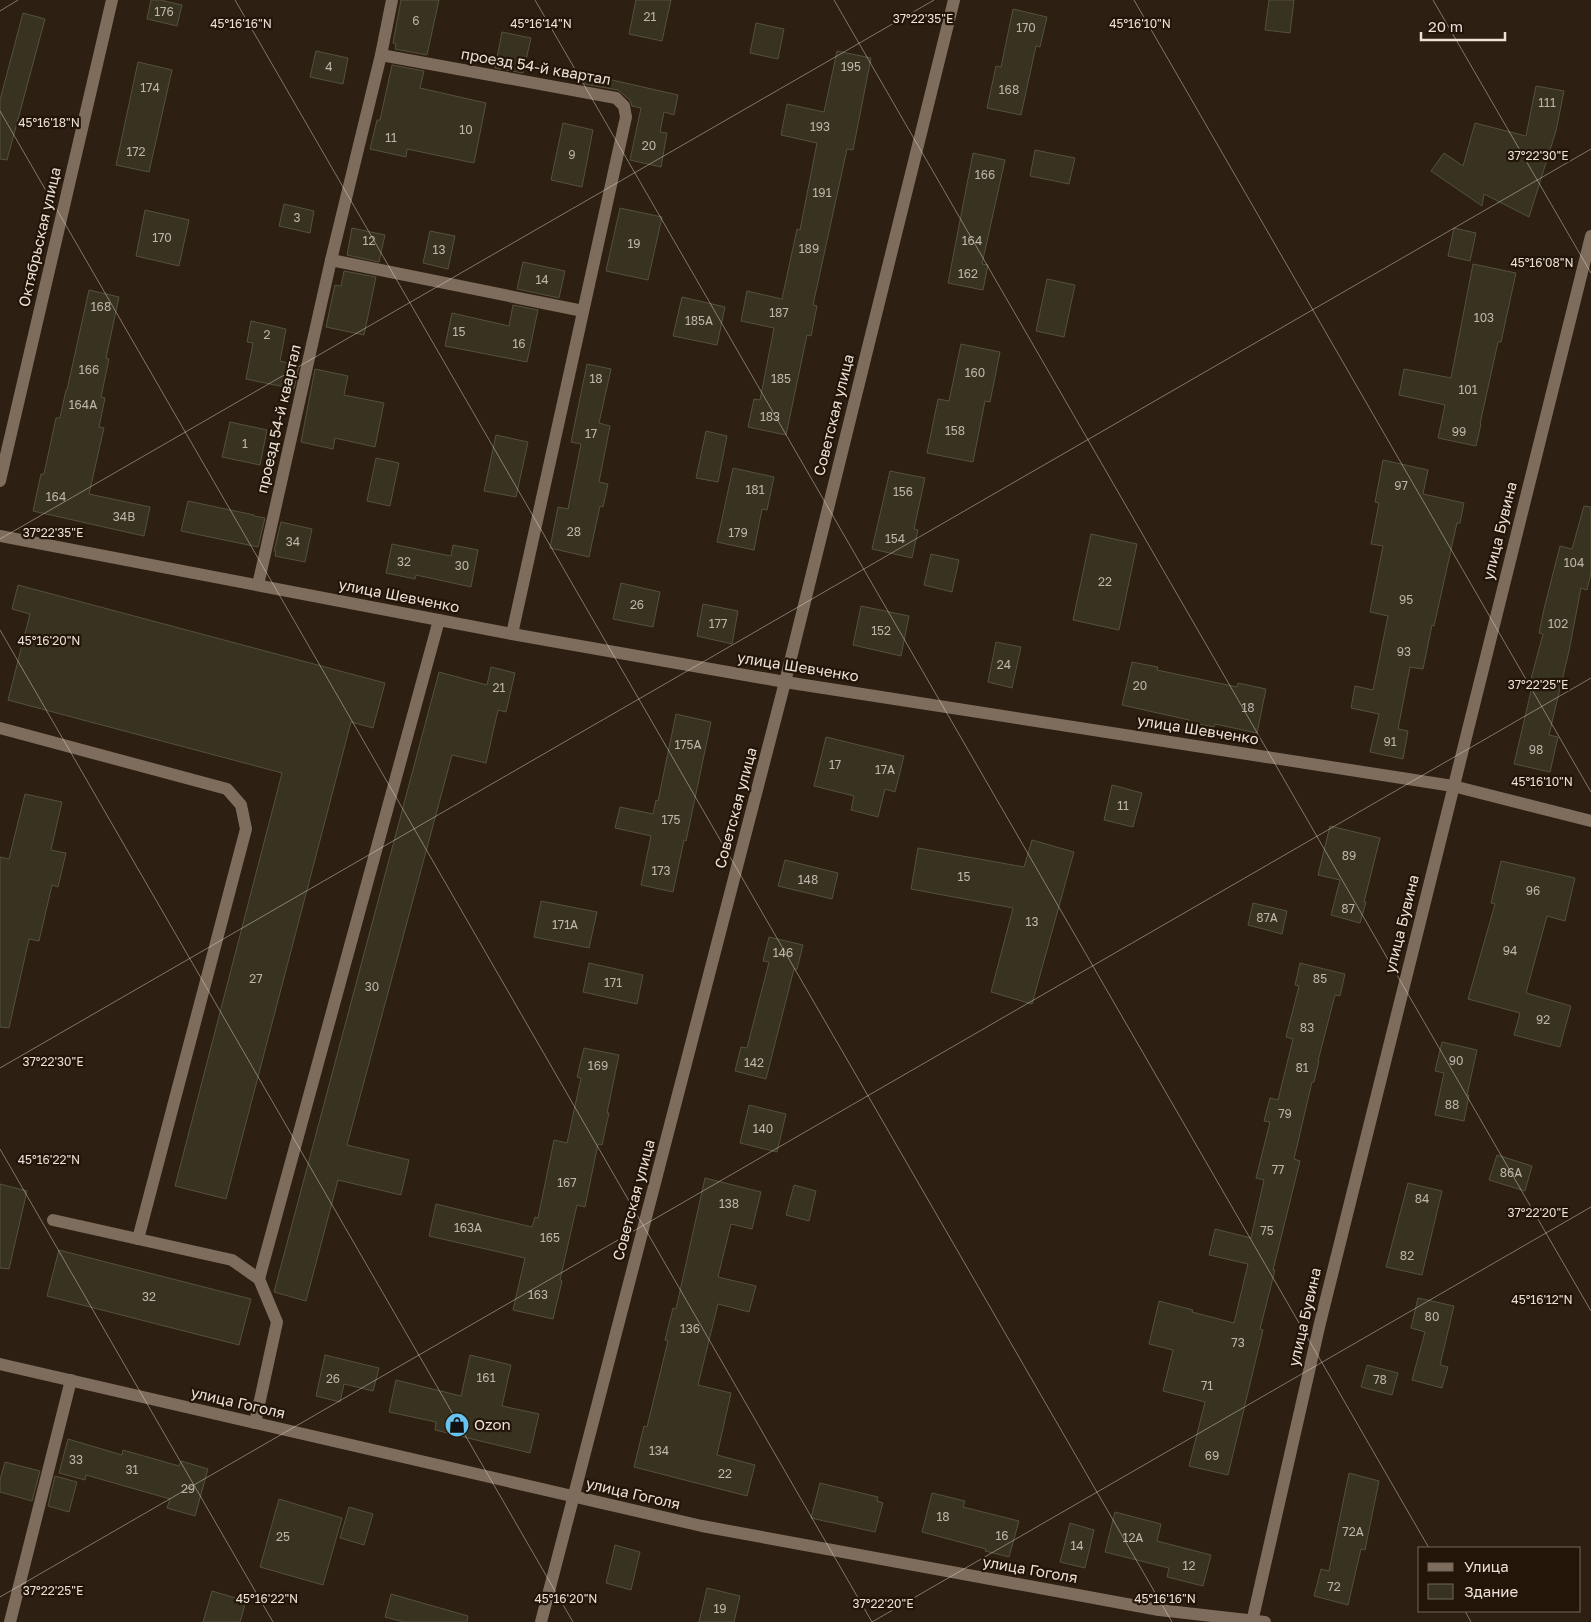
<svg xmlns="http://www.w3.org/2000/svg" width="1591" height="1622" font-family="'Golos Text',sans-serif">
	<rect width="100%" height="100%" fill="#2d1f11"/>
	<g fill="#373320" stroke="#55513c">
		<path d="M151 0H160L182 5 177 26 147 19Z"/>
		<path d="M401 0H439L427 55 395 49 396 44 393 43Z"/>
		<path d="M636 0H671L662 41 629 34Z"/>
		<path d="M1269 0H1294L1290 33 1265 30Z"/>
		<path d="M1013 9 1047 17 1040 47 1036 46 1021 115 987 108 996 66 1001 67Z"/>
		<path d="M23 13 45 19 7 160 0 159V100Z"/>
		<path d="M756 23 784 29 778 59 750 53Z"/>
		<path d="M502 32 531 38 523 73 495 68Z"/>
		<path d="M316 51 348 58 343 84 310 77Z"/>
		<path d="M837 51 871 58 853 150 847 149 813 305 817 306 811 336 807 335 786 435 748 427 754 399 760 400 774 328 741 321 747 291 782 299 797 229 800 230 817 143 781 135 787 104 824 112Z"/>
		<path d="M138 62 172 70 149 172 116 165Z"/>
		<path d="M392 65 424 71 420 88 486 103 474 163 407 149 406 157 370 149 377 120H380Z"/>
		<path d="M586 74 678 95 674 115 664 112 660 132 667 133 661 167 630 160 641 108 632 106 630 100 618 90 584 84Z"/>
		<path d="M1536 86 1564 91 1556 131 1529 217 1484 194 1482 206 1431 171 1444 153 1463 166 1475 123 1526 136Z"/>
		<path d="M563 123 593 130 582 187 551 180Z"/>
		<path d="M1035 150 1075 158 1069 184 1030 176Z"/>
		<path d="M973 153 1005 160 982 264 988 265 983 290 948 283Z"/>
		<path d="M284 204 314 211 310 233 279 226Z"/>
		<path d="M620 208 662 217 648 280 606 271Z"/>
		<path d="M145 210 189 220 179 266 136 256Z"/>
		<path d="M352 228 385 235 379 262 347 255Z"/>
		<path d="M1454 228 1476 233 1470 261 1448 256Z"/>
		<path d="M430 231 455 236 448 269 423 263Z"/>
		<path d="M523 262 565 271 559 298 517 289Z"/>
		<path d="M1473 264 1516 273 1501 342H1498L1480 424H1481L1476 446 1438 438 1445 405 1399 395 1404 369 1451 378Z"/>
		<path d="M344 271 376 277 364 335 326 327 335 285 341 286Z"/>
		<path d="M1047 279 1075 285 1064 337 1036 331Z"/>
		<path d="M89 290 119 297 106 358 109 359 101 397 105 398 99 427 104 428 89 494 150 507 144 536 33 511 41 474H44L56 418H60L66 390H67Z"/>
		<path d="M682 297 725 307 717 345 673 336Z"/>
		<path d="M513 305 538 310 527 362 445 346 452 313 509 326Z"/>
		<path d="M251 321 286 329 280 361 299 366 294 389 246 379 253 343 247 342Z"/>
		<path d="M961 344 1000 352 990 402 985 401 973 462 927 453 938 399 949 401Z"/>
		<path d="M587 364 611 369 599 423 610 426 599 482 608 484 603 507 600 506 589 557 550 548 558 507 568 509 581 444 571 442Z"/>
		<path d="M315 369 348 376 344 395 384 403 375 447 335 438 333 449 301 442Z"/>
		<path d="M230 422 267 430 260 465 222 457Z"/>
		<path d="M706 431 727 436 718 482 696 478Z"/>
		<path d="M496 435 528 442 516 497 484 491Z"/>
		<path d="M376 458 399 463 390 506 367 501Z"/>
		<path d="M1383 460 1428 470 1423 494 1464 503 1460 523H1457L1434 626 1432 625 1423 669 1410 667 1398 729 1408 731 1403 759 1370 752 1379 714 1351 708 1355 686 1373 690 1388 616 1370 612 1383 546 1371 544 1379 503 1375 502Z"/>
		<path d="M733 468 774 477 767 510 762 509 754 550 717 542Z"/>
		<path d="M890 471 925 478 914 529 918 530 912 558 872 549Z"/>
		<path d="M188 501 254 515V516L265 518 258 547 181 531Z"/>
		<path d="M1584 506 1591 507V573L1587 590 1581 588 1569 651 1549 735 1558 737 1550 772 1514 764 1531 691 1528 690 1543 634 1539 633 1544 609 1560 546 1572 549Z"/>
		<path d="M281 522 312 529 305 562 275 556 276 551H274Z"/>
		<path d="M1091 534 1137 544 1119 630 1073 620Z"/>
		<path d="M392 544 451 556 453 545 478 550 471 587 416 575 415 579 386 573Z"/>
		<path d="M931 554 959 560 952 592 924 585Z"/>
		<path d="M621 583 660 592 653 627 613 619Z"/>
		<path d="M18 585 385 683 373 728 351 722 226 1199 175 1186 282 773 8 700 30 614 12 609Z"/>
		<path d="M703 604 738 611 732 644 697 636Z"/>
		<path d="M861 606 909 616 901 656 853 645Z"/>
		<path d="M996 642 1021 647 1012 688 988 682Z"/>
		<path d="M1132 662 1158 667 1157 670 1237 687 1238 683 1266 689 1257 733 1215 724 1214 727 1188 722 1189 720 1122 705Z"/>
		<path d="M491 667 515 673 506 712 498 710 486 763 452 755 347 1145 409 1160 401 1195 338 1180 306 1301 274 1292 439 672 487 685Z"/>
		<path d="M676 714 711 722 686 841 684 840 673 892 641 885 651 836 615 828 620 807 653 814 656 800 658 801Z"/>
		<path d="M826 737 904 756 895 792 885 789 878 817 851 810 854 796 814 786Z"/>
		<path d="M1112 785 1142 793 1133 827 1104 820Z"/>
		<path d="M25 794 62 802 51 850 66 853 58 887 52 885 39 941 29 939 9 1028 0 1027V857L9 859Z"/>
		<path d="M1330 826 1380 838 1364 902H1366L1360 923 1331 915 1340 880 1318 875Z"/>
		<path d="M1032 840 1074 852 1032 1004 991 992 1013 908 911 889 918 848 1024 867Z"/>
		<path d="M785 860 838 873 832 899 778 886Z"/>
		<path d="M1501 861 1575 878 1565 921 1547 916 1526 993 1571 1006 1560 1047 1514 1035 1520 1013 1468 999 1495 904 1491 903Z"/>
		<path d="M541 901 597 912 589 948 534 937Z"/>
		<path d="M1253 903 1287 911 1282 934 1248 925Z"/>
		<path d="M769 937 803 945 797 969H794L766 1079 735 1071 741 1047 747 1048 769 962 763 961Z"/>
		<path d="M589 963 643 975 637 1004 583 992Z"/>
		<path d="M1300 963 1345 974 1340 996 1335 995 1318 1061H1319L1314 1082H1312L1294 1159 1300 1161 1273 1270H1275L1260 1329 1263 1330 1228 1475 1189 1466 1205 1402 1163 1391 1173 1350 1149 1344 1159 1301 1193 1310 1192 1312 1234 1323 1248 1264 1209 1255 1215 1229 1251 1238 1264 1180 1256 1178 1270 1122 1264 1121 1270 1098 1278 1100 1293 1039 1286 1037 1299 986 1295 985Z"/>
		<path d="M1442 1042 1477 1050 1467 1095H1469L1464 1121 1435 1115 1444 1073 1435 1071Z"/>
		<path d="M584 1048 619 1055 607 1113H609L602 1145 598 1144 585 1207 577 1205 560 1280 562 1281 553 1319 513 1310 525 1258 429 1236 436 1204 532 1227 535 1217 538 1218 554 1140 567 1143 581 1078 577 1077Z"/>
		<path d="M749 1105 786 1114 777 1152 740 1143Z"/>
		<path d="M1497 1155 1532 1166 1525 1191 1489 1180Z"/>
		<path d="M705 1178 761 1192 752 1229 731 1224 718 1277 756 1286 749 1312 718 1304 698 1385 731 1393 717 1455 755 1465 747 1496 634 1467 644 1426 647 1427 668 1341 665 1340 673 1308 676 1309Z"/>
		<path d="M1408 1183 1442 1191 1422 1275 1386 1267Z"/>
		<path d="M0 1184 27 1191 9 1269 0 1268Z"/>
		<path d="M794 1185 816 1191 809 1221 786 1215Z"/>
		<path d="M59 1250 251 1299 239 1345 47 1296Z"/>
		<path d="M1418 1298 1454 1306 1440 1365 1448 1367 1442 1388 1412 1380 1425 1332 1411 1328Z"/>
		<path d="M325 1355 379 1368 373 1391 344 1384 340 1402 316 1396Z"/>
		<path d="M470 1355 511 1365 502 1406 539 1414 530 1453 435 1430 436 1422 389 1412 396 1380 461 1396Z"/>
		<path d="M1367 1365 1398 1373 1392 1395 1361 1387Z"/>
		<path d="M68 1439 122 1455 123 1450 179 1466 181 1461 208 1469 195 1516 167 1508 170 1499 86 1475 85 1480 59 1473Z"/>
		<path d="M5 1462 40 1471 32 1501 0 1492V1480Z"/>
		<path d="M1349 1473 1379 1481 1365 1550 1361 1549 1348 1605 1314 1596 1321 1569 1329 1571Z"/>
		<path d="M55 1476 77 1482 69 1512 48 1506Z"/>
		<path d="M820 1483 878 1497 877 1501 883 1503 875 1532 811 1518Z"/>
		<path d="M932 1493 965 1501 963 1507 1019 1521 1009 1557 985 1551 986 1549 922 1532Z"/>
		<path d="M279 1499 342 1518 323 1585 260 1567Z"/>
		<path d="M349 1507 373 1514 364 1545 340 1538Z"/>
		<path d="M1115 1512 1161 1524 1157 1541 1211 1555 1203 1586 1167 1577 1169 1568 1105 1552Z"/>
		<path d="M1070 1523 1094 1530 1085 1568 1060 1562Z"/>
		<path d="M615 1545 640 1552 631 1590 606 1583Z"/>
		<path d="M707 1588 740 1596 734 1622H699Z"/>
		<path d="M212 1591 246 1601 240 1622H203Z"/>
		<path d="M391 1594 468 1616 467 1622H404L385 1617Z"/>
	</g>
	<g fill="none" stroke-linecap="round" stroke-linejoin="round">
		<g stroke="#7e6d5d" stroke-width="12">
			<path d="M0 728 227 789 241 805 246 829 138 1239"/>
			<path d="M53 1220 232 1260 259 1279 277 1322 255 1423"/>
			<path d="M259 1279 439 620"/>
		</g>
		<g stroke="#7e6d5d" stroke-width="12">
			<path d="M381 55 616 98 624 106 626 117 512 634"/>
			<path d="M331 260 583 311"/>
			<path d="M0 481 112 0"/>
			<path d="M0 536 512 634 785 682 1453 786 1591 821"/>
			<path d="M258 585 331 260 381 55 392 0"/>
			<path d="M0 1364 702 1526 1159 1610 1265 1622"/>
			<path d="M10 1622 71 1380"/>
			<path d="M541 1622 785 682 954 0"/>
			<path d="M1252 1622 1320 1323 1591 236"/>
		</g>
	</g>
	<path fill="none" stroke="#ebe1d9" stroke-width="1" stroke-opacity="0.45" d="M235 0 1172 1622M535 0 1429 1548M834 0 1591 1311M1134 0 1591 792M1433 0 1591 273M0 11 18 0M0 111 872 1622M0 539 934 0M0 630 573 1622M0 1068 1591 149M0 1149 273 1622M0 1597 1591 678M1465 1611 1471 1622M872 1622 1591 1207"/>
	<defs>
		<symbol id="shop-disc" viewBox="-11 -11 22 22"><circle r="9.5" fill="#67c4f0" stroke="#231508"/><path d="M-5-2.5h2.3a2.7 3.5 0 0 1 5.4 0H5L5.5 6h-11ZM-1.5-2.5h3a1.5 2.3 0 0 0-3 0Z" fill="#111"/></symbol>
	</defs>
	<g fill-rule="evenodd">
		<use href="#shop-disc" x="443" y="1411" width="28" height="28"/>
	</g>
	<g text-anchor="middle" stroke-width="4.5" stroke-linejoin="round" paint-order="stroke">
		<g font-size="12" fill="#beb6ab">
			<text x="164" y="16">176</text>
			<text x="650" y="21">21</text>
			<text x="416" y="25">6</text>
			<text x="1026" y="32">170</text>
			<text x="329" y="71">4</text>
			<text x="851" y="71">195</text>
			<text x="150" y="92">174</text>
			<text x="1009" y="94">168</text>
			<text x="1547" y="107">111</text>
			<text x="820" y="131">193</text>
			<text x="466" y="134">10</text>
			<text x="391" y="142">11</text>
			<text x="649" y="150">20</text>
			<text x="136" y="156">172</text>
			<text x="572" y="159">9</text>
			<text x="985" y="179">166</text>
			<text x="822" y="197">191</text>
			<text x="297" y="222">3</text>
			<text x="162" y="242">170</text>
			<text x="369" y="245">12</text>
			<text x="972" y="245">164</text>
			<text x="634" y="248">19</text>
			<text x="809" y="253">189</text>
			<text x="439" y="254">13</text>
			<text x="968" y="278">162</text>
			<text x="542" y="284">14</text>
			<text x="101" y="311">168</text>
			<text x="779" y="317">187</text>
			<text x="1484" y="322">103</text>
			<text x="699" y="325">185А</text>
			<text x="459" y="336">15</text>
			<text x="267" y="339">2</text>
			<text x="519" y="348">16</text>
			<text x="89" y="374">166</text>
			<text x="975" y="377">160</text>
			<text x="596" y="383">18</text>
			<text x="781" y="383">185</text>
			<text x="1468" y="394">101</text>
			<text x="83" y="409">164А</text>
			<text x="770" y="421">183</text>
			<text x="955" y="435">158</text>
			<text x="1459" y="436">99</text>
			<text x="591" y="438">17</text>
			<text x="245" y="448">1</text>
			<text x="1401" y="490">97</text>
			<text x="755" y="494">181</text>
			<text x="903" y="496">156</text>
			<text x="56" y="501">164</text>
			<text x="124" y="521">34В</text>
			<text x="574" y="536">28</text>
			<text x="738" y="537">179</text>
			<text x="895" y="543">154</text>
			<text x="293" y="546">34</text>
			<text x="404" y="566">32</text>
			<text x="1574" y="567">104</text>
			<text x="462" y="570">30</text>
			<text x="1105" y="586">22</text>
			<text x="1406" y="604">95</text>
			<text x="637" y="609">26</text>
			<text x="718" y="628">177</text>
			<text x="1558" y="628">102</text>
			<text x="881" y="635">152</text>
			<text x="1404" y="656">93</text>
			<text x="1004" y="669">24</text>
			<text x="1140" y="690">20</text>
			<text x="499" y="692">21</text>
			<text x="1248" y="712">18</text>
			<text x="1390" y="746">91</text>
			<text x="688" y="749">175А</text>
			<text x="1536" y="754">98</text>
			<text x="835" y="769">17</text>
			<text x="885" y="774">17А</text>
			<text x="1123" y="810">11</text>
			<text x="671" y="824">175</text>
			<text x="1349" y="860">89</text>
			<text x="661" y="875">173</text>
			<text x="964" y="881">15</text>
			<text x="808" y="884">148</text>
			<text x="1533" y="895">96</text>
			<text x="1348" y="913">87</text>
			<text x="1267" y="922">87А</text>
			<text x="1032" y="926">13</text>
			<text x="565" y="929">171А</text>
			<text x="1510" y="955">94</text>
			<text x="783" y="957">146</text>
			<text x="256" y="983">27</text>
			<text x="1320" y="983">85</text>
			<text x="613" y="987">171</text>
			<text x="372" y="991">30</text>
			<text x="1543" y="1024">92</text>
			<text x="1307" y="1032">83</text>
			<text x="1456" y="1065">90</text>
			<text x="754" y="1067">142</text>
			<text x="598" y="1070">169</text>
			<text x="1302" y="1072">81</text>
			<text x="1452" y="1109">88</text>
			<text x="1285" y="1118">79</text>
			<text x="763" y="1133">140</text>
			<text x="1278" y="1174">77</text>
			<text x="1511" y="1177">86А</text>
			<text x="567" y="1187">167</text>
			<text x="1422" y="1203">84</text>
			<text x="729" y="1208">138</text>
			<text x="468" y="1232">163А</text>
			<text x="1267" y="1235">75</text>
			<text x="550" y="1242">165</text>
			<text x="1407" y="1260">82</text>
			<text x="538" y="1299">163</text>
			<text x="149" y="1301">32</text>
			<text x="1432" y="1321">80</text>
			<text x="690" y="1333">136</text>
			<text x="1238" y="1347">73</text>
			<text x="486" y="1382">161</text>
			<text x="333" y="1383">26</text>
			<text x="1380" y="1384">78</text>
			<text x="1207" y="1390">71</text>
			<text x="659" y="1455">134</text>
			<text x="1212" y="1460">69</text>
			<text x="76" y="1464">33</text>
			<text x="132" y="1474">31</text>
			<text x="725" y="1478">22</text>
			<text x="188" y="1493">29</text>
			<text x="943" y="1521">18</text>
			<text x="1353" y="1536">72А</text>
			<text x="1002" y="1540">16</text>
			<text x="283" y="1541">25</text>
			<text x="1133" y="1542">12А</text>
			<text x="1077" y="1550">14</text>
			<text x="1189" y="1570">12</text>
			<text x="1334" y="1591">72</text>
			<text x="720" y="1613">19</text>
		</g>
		<g font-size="15" fill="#ebe1d9" stroke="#231508">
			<text transform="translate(536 67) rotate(10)" y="5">проезд 54-й квартал</text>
			<text transform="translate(40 237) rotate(-77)" y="5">Октябрьская улица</text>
			<text transform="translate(834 415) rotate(-76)" y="5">Советская улица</text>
			<text transform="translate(279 419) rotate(-77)" y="5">проезд 54-й квартал</text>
			<text transform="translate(1500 531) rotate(-76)" y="5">улица Бувина</text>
			<text transform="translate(399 596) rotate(11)" y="5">улица Шевченко</text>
			<text transform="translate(798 667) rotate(9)" y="5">улица Шевченко</text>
			<text transform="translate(1198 730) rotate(9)" y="5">улица Шевченко</text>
			<text transform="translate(736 808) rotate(-75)" y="5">Советская улица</text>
			<text transform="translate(1402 924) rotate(-76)" y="5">улица Бувина</text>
			<text transform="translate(634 1200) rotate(-75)" y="5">Советская улица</text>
			<text transform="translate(1305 1317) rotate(-77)" y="5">улица Бувина</text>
			<text transform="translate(238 1403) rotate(13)" y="5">улица Гоголя</text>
			<text transform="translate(633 1494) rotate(13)" y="5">улица Гоголя</text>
			<text transform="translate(1030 1570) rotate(10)" y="5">улица Гоголя</text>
		</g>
		<g font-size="15" fill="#ebe1d9" stroke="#231508" text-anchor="start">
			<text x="474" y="1430">Ozon</text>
		</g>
	</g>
	<g font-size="12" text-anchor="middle" fill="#ebe1d9" stroke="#231508" stroke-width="4.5" stroke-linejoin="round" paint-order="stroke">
		<text x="923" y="23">37°22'35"E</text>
		<text x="541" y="28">45°16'14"N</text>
		<text x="241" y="28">45°16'16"N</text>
		<text x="1140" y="28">45°16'10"N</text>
		<text x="49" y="127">45°16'18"N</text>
		<text x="1538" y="160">37°22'30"E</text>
		<text x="1542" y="267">45°16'08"N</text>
		<text x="53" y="537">37°22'35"E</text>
		<text x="49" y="645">45°16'20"N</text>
		<text x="1538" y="689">37°22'25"E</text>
		<text x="1542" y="786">45°16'10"N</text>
		<text x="53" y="1066">37°22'30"E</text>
		<text x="49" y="1164">45°16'22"N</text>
		<text x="1538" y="1217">37°22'20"E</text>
		<text x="1542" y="1304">45°16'12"N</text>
		<text x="53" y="1595">37°22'25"E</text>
		<text x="267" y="1603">45°16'22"N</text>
		<text x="566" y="1603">45°16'20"N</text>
		<text x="1165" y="1603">45°16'16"N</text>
		<text x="883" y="1608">37°22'20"E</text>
	</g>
	<rect x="1418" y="1547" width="162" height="65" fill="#231508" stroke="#73675c"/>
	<rect x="1428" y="1563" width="25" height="8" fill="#7e6d5d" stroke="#73675c"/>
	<text x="1464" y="1572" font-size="15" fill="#ebe1d9">Улица</text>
	<rect x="1428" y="1584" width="25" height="15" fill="#373320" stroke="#73675c"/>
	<text x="1464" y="1597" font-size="15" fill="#ebe1d9">Здание</text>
	<path d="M1421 32v8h84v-8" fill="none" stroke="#ebe1d9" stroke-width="2.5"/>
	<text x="1428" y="32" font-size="15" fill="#ebe1d9" stroke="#231508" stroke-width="4" paint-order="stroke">20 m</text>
</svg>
